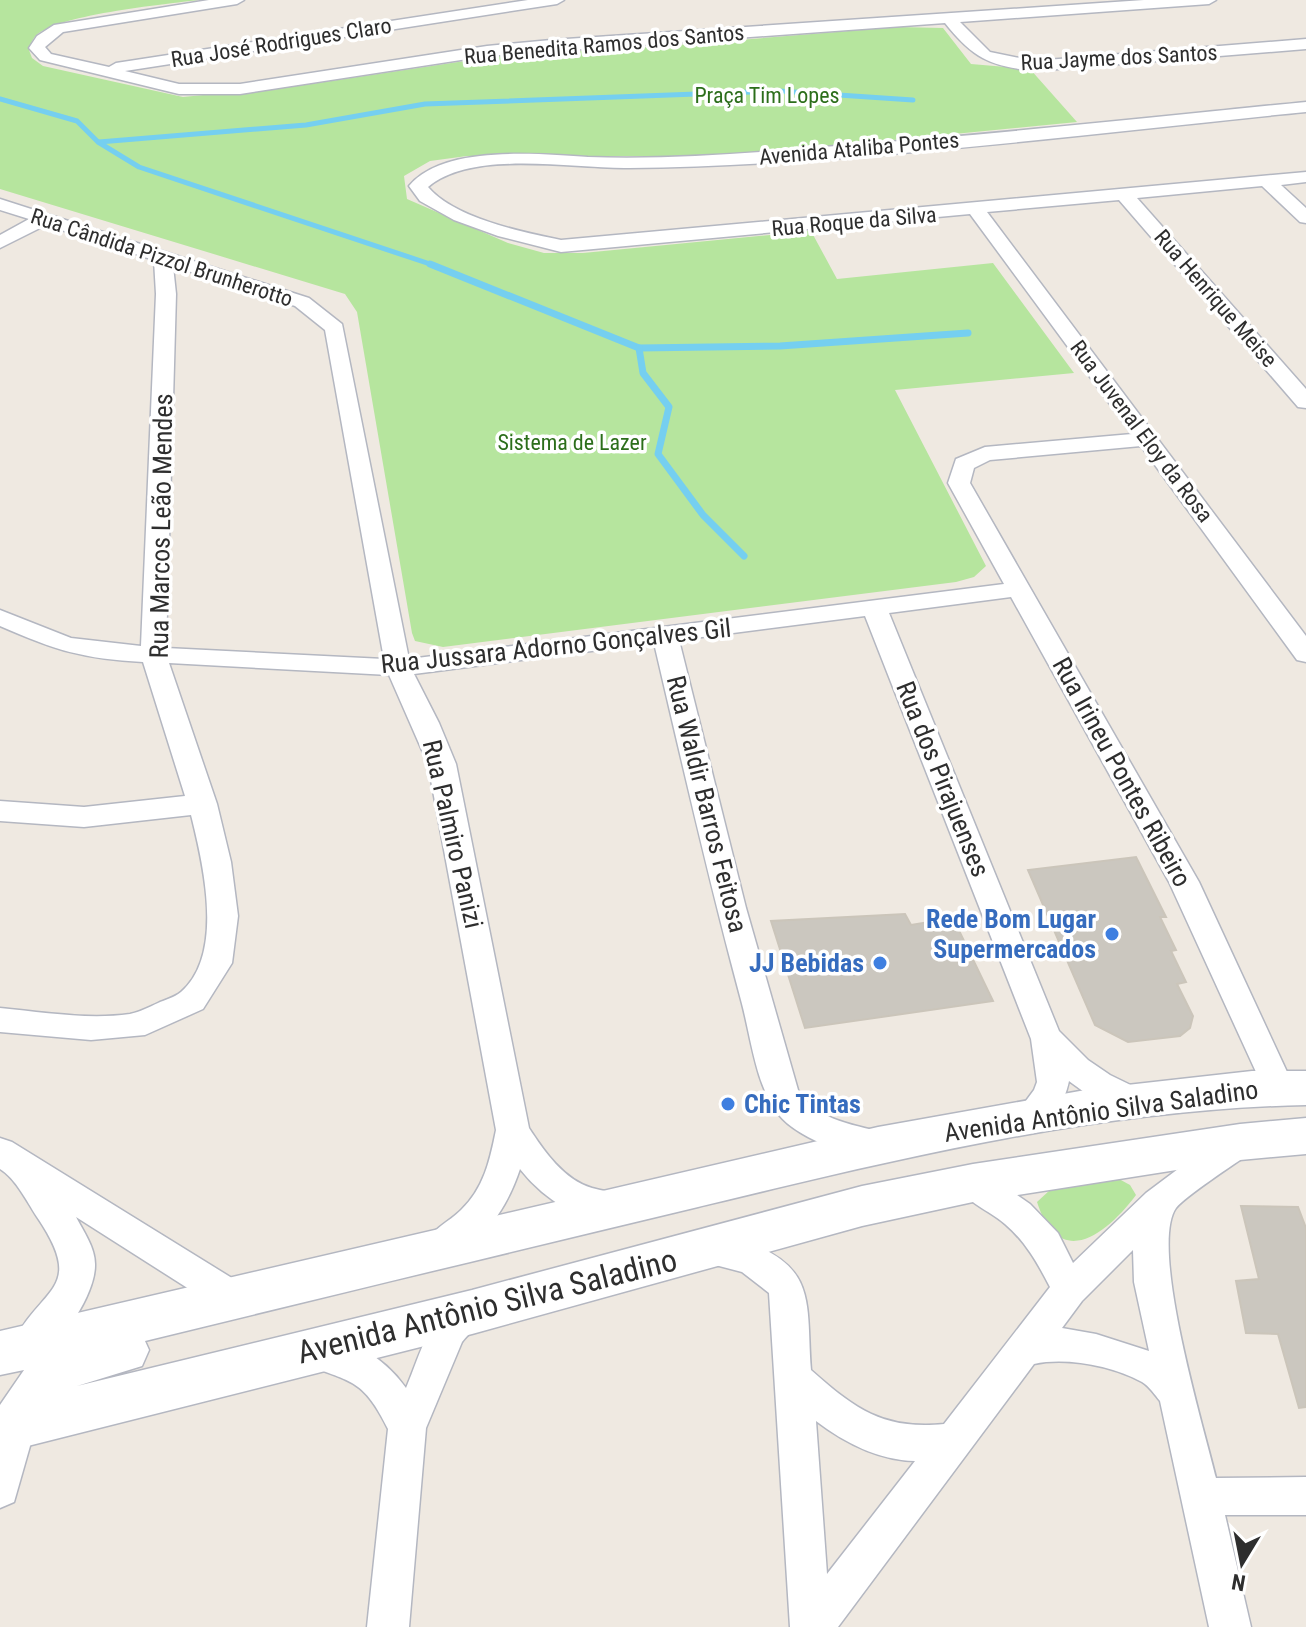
<svg xmlns="http://www.w3.org/2000/svg" width="1306" height="1627" font-family="'Roboto Condensed',sans-serif">
	<rect width="100%" height="100%" fill="#efe9e1"/>
	<g fill="#b6e59e">
		<path d="M0 0H199C167 4 50 15 34 38 31 42 30 46 29 50L32 58 43 66 183 97 304 85 512 54 652 47 898 27 943 28 971 64 1030 69 1077 122 770 152 678 156H467L430 161 404 176 407 199 508 243 544 253H583L811 231 837 279 993 263 1074 373 895 390 986 566 974 577 956 582 443 647 415 641 412 633 357 312 345 294 0 189Z"/>
		<path d="M1119 1179 1130 1185 1136 1195C1106 1235 1059 1271 1037 1202L1050 1190Z"/>
	</g>
	<g fill="none" stroke-linecap="round" stroke-linejoin="round">
		<g stroke="#75cff0" stroke-width="5">
			<path d="M0 99 77 121 98 142 139 167 436 266"/>
			<path d="M99 142 306 125 425 104 779 91 913 100"/>
		</g>
		<g stroke="#75cff0" stroke-width="7">
			<path d="M430 264 639 348 780 346 968 333"/>
			<path d="M639 348 643 373 669 407 658 454 703 515 744 556"/>
		</g>
	</g>
	<g fill="#cbc7bf" stroke="#cbc5ba" stroke-width="2">
		<path d="M1136 857 1166 917H1160L1176 950 1171 951 1186 982 1177 984 1193 1016 1190 1028 1180 1036 1128 1042 1095 1025 1028 870Z"/>
		<path d="M905 914 911 925 953 918 993 1001 805 1028 771 921Z"/>
		<path d="M1241 1206 1298 1207 1306 1228V1407L1299 1408 1278 1334 1246 1333 1236 1281 1259 1279Z"/>
	</g>
	<g fill="none" stroke-linecap="round" stroke-linejoin="round">
		<defs>
			<g id="street">
				<path d="M209 0H244L237 4 63 32 45 47 51 54 109 67 116 63 528 0H564L557 4 125 71 179 84H240L487 46 551 40 1144 0H1216L1209 4 960 22 990 52 1034 61 1306 39V49L1034 71C989 66 973 58 945 23L487 56 240 94H179L40 60 29 48 37 36 54 25Z"/>
				<path d="M1306 102V112C1081 134 855 165 629 168 573 169 473 149 428 187 454 218 522 232 561 240L1306 172V182L1281 185 1306 208V223L1300 222 1262 186 1137 198 1306 389V408L1298 407 1119 200 987 212 1306 636V662L1297 660 1141 446 990 460 974 468 970 483 1199 882 1294 1087 1289 1096 1278 1100 1267 1096 1169 882 1011 597 889 613 1059 1031 1088 1060 1110 1075 1147 1093 1151 1102 1147 1111C1122 1119 1089 1096 1069 1081 1064 1106 1046 1136 1018 1126L1014 1117 1034 1090 1037 1082 1031 1039 865 616 679 640 746 908 798 1090C818 1123 857 1124 890 1135L895 1145 890 1155C862 1164 798 1139 779 1115 755 1085 751 1036 741 1000 709 882 682 762 654 643L414 674 439 723 456 764 529 1128C544 1151 564 1180 592 1188 603 1191 613 1192 623 1196L628 1206 623 1216C585 1229 543 1198 520 1169 507 1208 483 1245 443 1259L431 1255 425 1244C433 1228 449 1222 461 1210 484 1188 490 1160 496 1130L428 764 389 675 169 663 217 804 231 862 238 916 232 963 203 1009 145 1035 91 1040 0 1032V1008C43 1012 87 1020 130 1014 140 1012 149 1007 158 1003 165 1000 175 997 181 992 225 954 203 863 191 815L84 827 0 821V801L84 807 185 796 143 662C83 659 55 650 0 626V610L71 638 141 646 156 294 154 260 46 225 0 248V235L29 219 0 210V199L309 298 342 324 409 659 1004 584 948 483 956 459 985 447 1132 434 970 214 561 252 498 236 454 220 420 201 409 186C443 144 540 154 588 157 675 160 762 152 848 145 1001 134 1153 117 1306 102ZM173 266 295 306 325 330 384 659 166 648 176 294Z"/>
				<path d="M1238 1129 1250 1133 1255 1143 1250 1153C1235 1164 1185 1196 1176 1208 1149 1247 1204 1428 1216 1478L1306 1477V1515H1225L1251 1627H1209L1160 1401C1155 1395 1149 1386 1142 1382 1112 1366 1067 1357 1034 1364L838 1627H790L769 1293 742 1272 700 1261 694 1250 700 1239C716 1233 731 1238 748 1243 818 1267 806 1307 811 1370 855 1409 883 1430 944 1424L1050 1287C1038 1264 1026 1242 1005 1224 989 1210 966 1203 956 1183L961 1173 973 1169 985 1173 1030 1204 1058 1233 1073 1263 1146 1193 1226 1133ZM1133 1250 1134 1282 1149 1351 1096 1334 1062 1328 1082 1301ZM816 1421C845 1443 878 1460 915 1461L827 1574Z"/>
				<path d="M0 1138 12 1142 248 1288 253 1299 248 1310 235 1315 222 1310 76 1217C84 1232 95 1248 95 1264 96 1295 58 1351 30 1361L17 1357 12 1345C39 1286 88 1292 37 1217 26 1200 16 1179 0 1169Z"/>
				<path d="M468 1298 481 1303 486 1314C480 1327 470 1331 462 1342L426 1428 409 1627H367L388 1429C364 1380 352 1382 306 1365L301 1353 306 1341C342 1328 386 1359 406 1388 422 1351 428 1313 468 1298Z"/>
				<path d="M17 1407 30 1413 36 1425 14 1502 0 1508V1421L4 1413Z"/>
			</g>
			<path id="secondary" d="M1252 1071H1306V1105C1100 1109 897 1159 698 1207 514 1251 329 1296 145 1341L149 1350 142 1366 77 1386 472 1290 862 1186 973 1164 1240 1124 1306 1118V1154L1240 1160 973 1202 862 1226 472 1334 0 1453V1405L24 1370 0 1375V1331L878 1127 1091 1089Z"/>
		</defs>
		<use href="#street" stroke="#b4b7c1" stroke-width="3"/>
		<use href="#secondary" stroke="#b4b7c1" stroke-width="3"/>
		<use href="#street" fill="#fff" fill-rule="evenodd"/>
		<use href="#secondary" fill="#fff" fill-rule="evenodd"/>
	</g>
	<g fill="#3f7fe0" stroke="#fff" stroke-width="3">
		<circle cx="1112" cy="934" r="8"/>
		<circle cx="880" cy="963" r="8"/>
		<circle cx="728" cy="1104" r="8"/>
	</g>
	<g text-anchor="middle" stroke-width="7" stroke-linejoin="round" paint-order="stroke">
		<g font-size="22" fill="#2e2e2e" stroke="#fff">
			<text transform="translate(281 42) rotate(-9)" y="8">Rua José Rodrigues Claro</text>
			<text transform="translate(604 44) rotate(-5)" y="8">Rua Benedita Ramos dos Santos</text>
			<text transform="translate(1119 57) rotate(-3)" y="8">Rua Jayme dos Santos</text>
			<text transform="translate(859 148) rotate(-5)" y="8">Avenida Ataliba Pontes</text>
			<text transform="translate(854 221) rotate(-5)" y="8">Rua Roque da Silva</text>
			<text transform="translate(162 257) rotate(18)" y="8">Rua Cândida Pizzol Brunherotto</text>
			<text transform="translate(1216 298) rotate(49)" y="8">Rua Henrique Meise</text>
			<text transform="translate(1142 431) rotate(53)" y="8">Rua Juvenal Eloy da Rosa</text>
		</g>
		<g font-size="22" fill="#2c6e1b" stroke="#fff">
			<text x="767" y="103">Praça Tim Lopes</text>
			<text x="572" y="450">Sistema de Lazer</text>
		</g>
		<g font-size="26" fill="#2e2e2e" stroke="#fff">
			<text transform="translate(161 526) rotate(-89)" y="9">Rua Marcos Leão Mendes</text>
			<text transform="translate(556 646) rotate(-6)" y="9">Rua Jussara Adorno Gonçalves Gil</text>
			<text transform="translate(1122 772) rotate(61)" y="9">Rua Irineu Pontes Ribeiro</text>
			<text transform="translate(943 779) rotate(68)" y="9">Rua dos Pirajuenses</text>
			<text transform="translate(707 804) rotate(76)" y="9">Rua Waldir Barros Feitosa</text>
			<text transform="translate(453 834) rotate(77)" y="9">Rua Palmiro Panizi</text>
			<text transform="translate(1101 1111) rotate(-8)" y="9">Avenida Antônio Silva Saladino</text>
		</g>
		<g font-size="26" font-weight="bold" fill="#366cbe" stroke="#fff" text-anchor="end">
			<text x="1096" y="928">Rede Bom Lugar<tspan x="1096" dy="30">Supermercados</tspan></text>
			<text x="864" y="972">JJ Bebidas</text>
			<text x="744" y="1113" text-anchor="start">Chic Tintas</text>
		</g>
		<g font-size="32" fill="#2e2e2e" stroke="#fff">
			<text transform="translate(487 1306) rotate(-14)" y="11">Avenida Antônio Silva Saladino</text>
		</g>
	</g>
	<g transform="translate(1242 1563) rotate(190)" stroke="#ffffff" stroke-width="6" paint-order="stroke">
	<path d="M0-6L14 30L0 20L-14 30Z" fill="#2e2e2e"/>
	<text y="-12" font-size="22" font-weight="bold" text-anchor="middle" fill="#2e2e2e">N</text>
	</g>
</svg>
